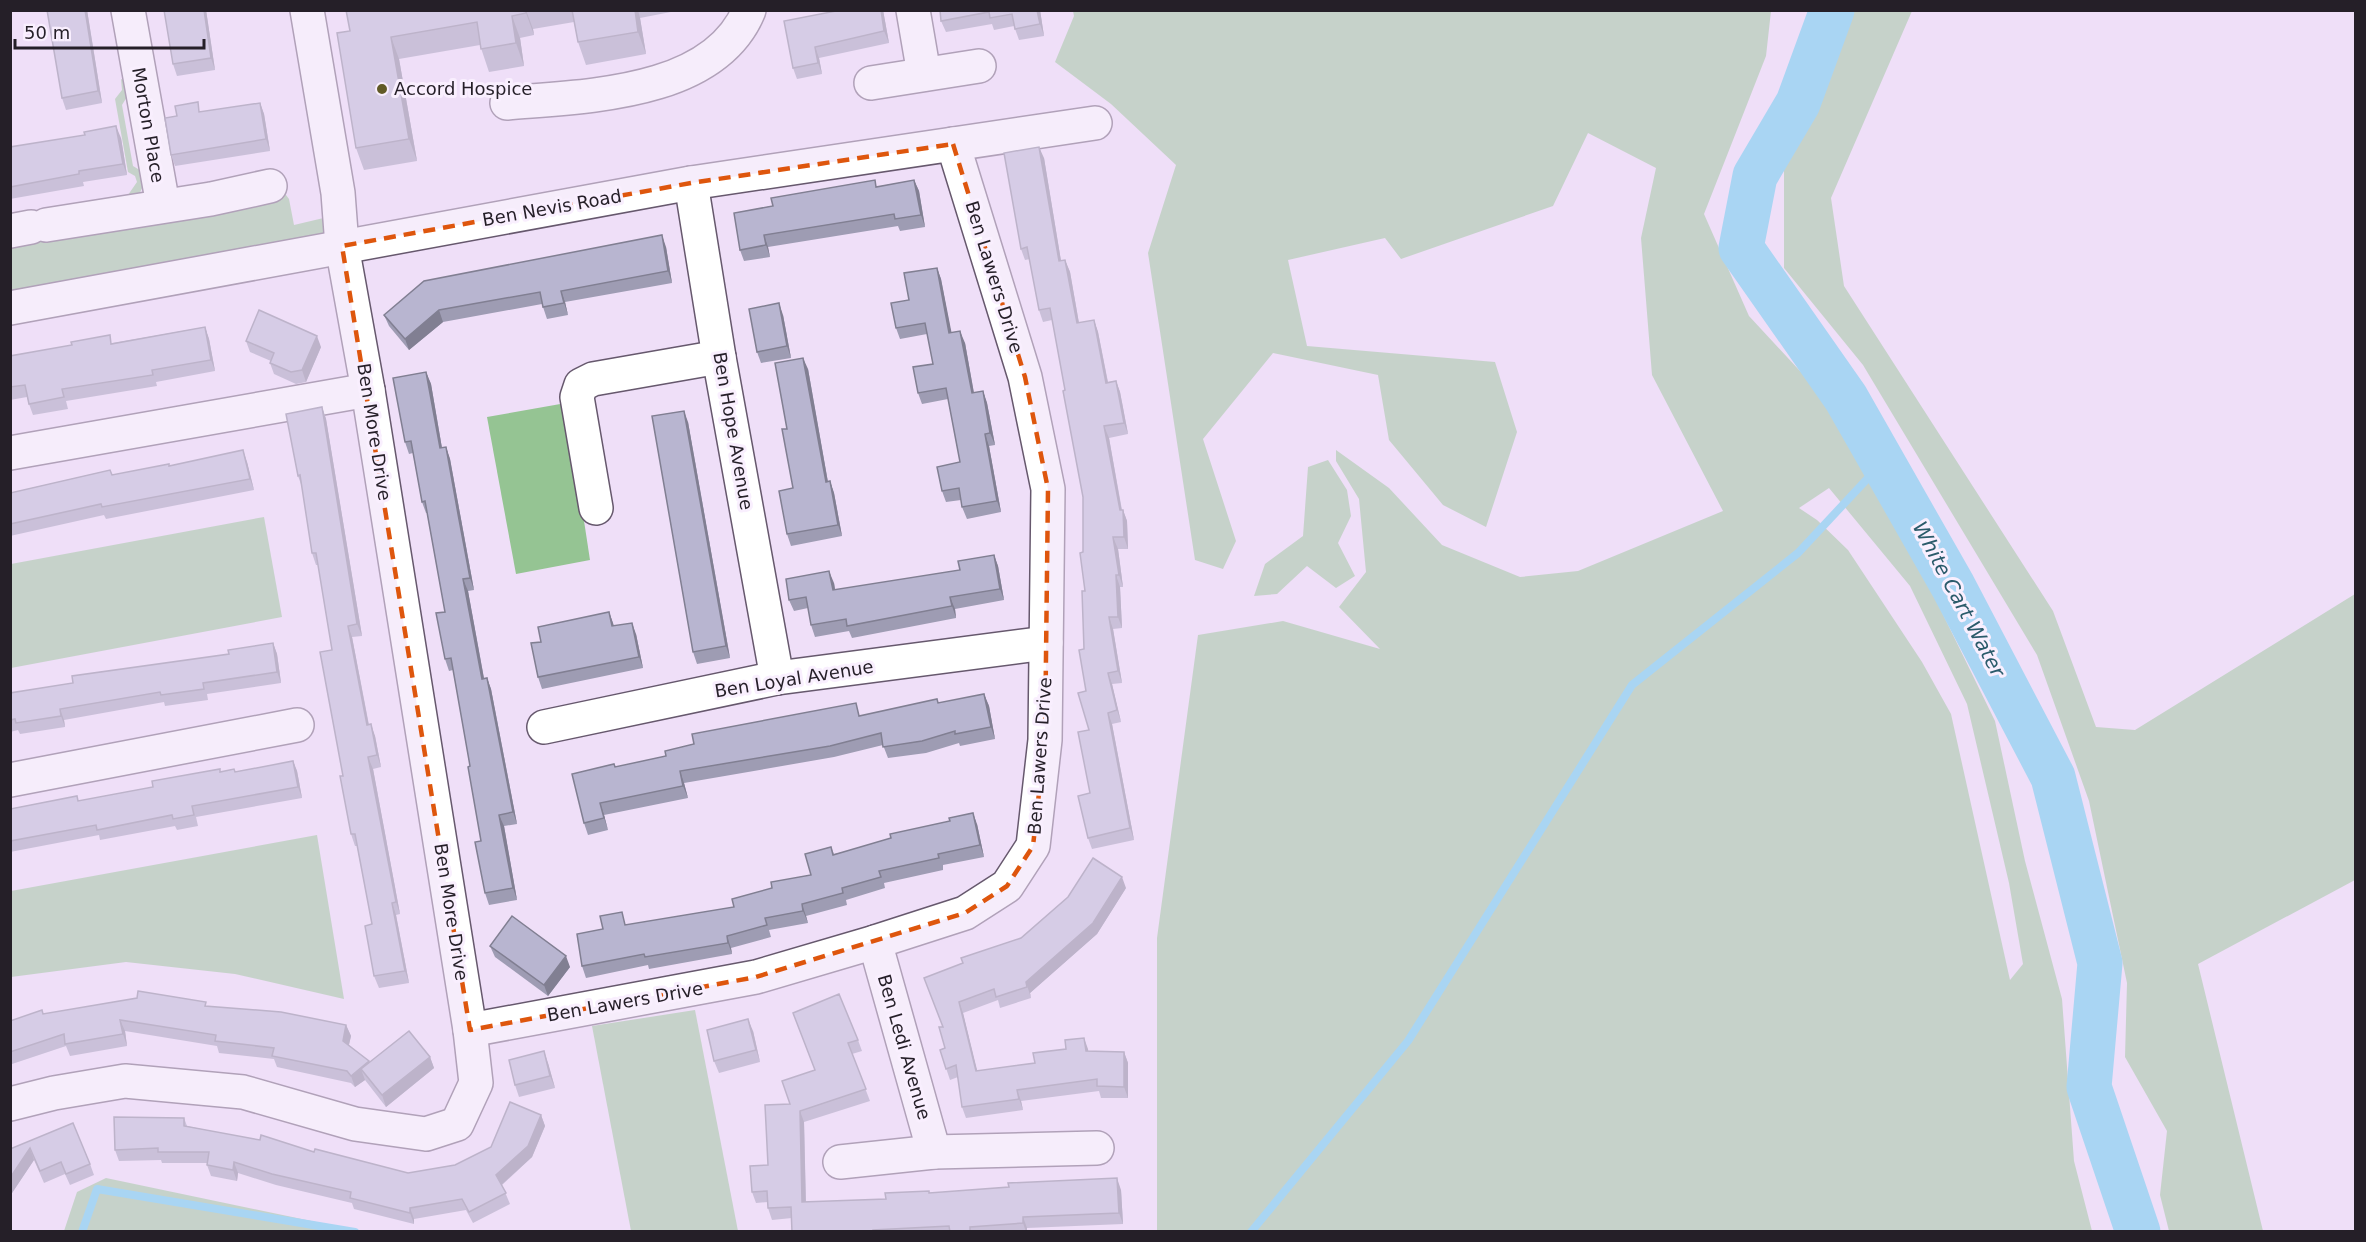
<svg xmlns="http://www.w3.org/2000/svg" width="2366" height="1242" font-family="'DejaVu Sans',sans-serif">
	<rect width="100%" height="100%" fill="#efdff8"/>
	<g fill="#95c493" fill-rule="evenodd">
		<path d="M1073 11H1771L1766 56 1704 214 1749 316 1836 410 1912 551 1995 721 2025 861 2062 999 2074 1161 2092 1231H1157V938L1198 635 1283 621 1380 649 1339 607 1366 572 1359 499 1336 461V450L1389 488 1442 545 1520 577 1578 571 1723 511 1652 375 1641 238 1656 168 1588 133 1553 206 1401 259 1385 238 1288 260 1307 346 1495 362 1517 432 1486 527 1443 505 1389 440 1378 375 1273 353 1203 439 1236 541 1223 569 1195 560 1148 253 1176 165 1111 104 1055 62 1074 16ZM1829 488 1910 586 1967 704 2009 883 2023 964 2010 980 1951 714 1922 662 1848 550 1817 520 1799 508Z"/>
		<path d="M1852 11H1912L1831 198 1844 286 2053 611 2096 727 2135 730 2355 594V880L2198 964 2263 1231H2169L2160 1195 2167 1131 2125 1057 2127 983 2089 801 2037 655 1863 365 1784 268V167Z"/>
		<path d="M121 79 128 82 130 92 122 105 133 166 143 172 144 184 137 199 122 203 116 197 128 195 137 182 135 176 128 172 115 99 122 90Z"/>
		<path d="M283 191 289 199 294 225 332 216V233L11 298V239Z"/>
		<path d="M566 403 590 560 516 574 487 417Z"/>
		<path d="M1328 460 1347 490 1351 516 1338 543 1355 576 1336 588 1307 566 1277 594 1254 596 1265 564 1303 536 1308 467Z"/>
		<path d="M264 517 282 617 11 668V564Z"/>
		<path d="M317 835 344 999 235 974 126 962 11 977V891Z"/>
		<path d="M695 1010 738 1231H631L592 1026Z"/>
		<path d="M106 1178 359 1231H64L77 1192Z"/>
	</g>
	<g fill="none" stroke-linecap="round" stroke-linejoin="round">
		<g stroke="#55c9ee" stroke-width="8">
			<path d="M82 1232 97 1189 355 1232"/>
			<path d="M1251 1232 1408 1041 1632 685 1798 553 1882 463"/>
		</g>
		<path stroke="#55c9ee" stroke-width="45" d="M1832 10 1798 103 1755 176 1741 248 1846 398 1953 586 2053 777 2100 963 2089 1087 2138 1232"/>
		<defs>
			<g id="minor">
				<path d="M128 10 163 205"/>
				<path d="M913 10 924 74"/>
				<path d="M871 83 979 66"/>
				<path d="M507 103C586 96 714 95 749 10"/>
				<path d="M691 183 719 357 777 678"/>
				<path d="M46 225 211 199 270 186"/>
				<path d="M10 231 31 227"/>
				<path d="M10 308 691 183 1095 123"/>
				<path d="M10 453 368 390"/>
				<path d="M596 508 577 397 581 385 593 379 719 357"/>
				<path d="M544 727 777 678 1046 643"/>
				<path d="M10 780 297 725"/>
				<path d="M875 942 934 1152"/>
				<path d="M470 1030 756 977 875 942 965 913 1007 886 1033 846 1045 740 1048 489 1025 377 953 144"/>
				<path d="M10 1104 54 1093 125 1081 243 1092 355 1124 426 1134 457 1124 476 1083 470 1030 368 390 342 246 338 193 307 10"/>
				<path d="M840 1162 934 1152 1097 1148"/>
			</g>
		</defs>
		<use href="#minor" stroke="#66586d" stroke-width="36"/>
		<use href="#minor" stroke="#fff" stroke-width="33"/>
	</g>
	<g fill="#9e9cb3">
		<path d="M87 10 102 103 66 110 62 98Z"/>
		<path d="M164 10H206L215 70 177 76 173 64Z"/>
		<path d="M346 10H681L640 18 646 54 586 65 578 42 574 22 533 29 534 35 520 38 524 66 489 72 480 45 399 59 417 161 364 170 356 148 350 31Z"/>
		<path d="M841 10H883L889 43 819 58 822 74 797 79 793 68Z"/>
		<path d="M940 10H1040L1044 36 1019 40 1014 26 994 30 992 24 946 32 941 21Z"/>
		<path d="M260 103 264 114 270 151 175 166 171 155 177 116Z"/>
		<path d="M121 138 127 175 83 182 84 186 10 199V147Z"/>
		<path d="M1044 158 1061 261 1065 260 1070 272 1079 323 1094 320 1098 332 1108 382 1116 381 1120 392 1128 434 1109 438 1122 510H1123L1127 521 1128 549H1118L1123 587H1120L1122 628 1113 629 1122 683 1112 684 1121 722 1112 724 1134 840 1092 849 1088 838 1090 793 1089 730 1084 649 1085 591 1083 552V497L1065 390 1052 320 1043 322 1039 310 1030 259 1025 260 1021 249Z"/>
		<path d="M914 180 919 191 925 227 900 231 898 226 768 247 770 257 744 261 740 250 734 213Z"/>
		<path d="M666 247 672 283 565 302 568 315 547 319 542 304 443 322 409 350 389 326 384 315Z"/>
		<path d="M937 268 941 279 951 333 965 343 974 393 983 391 987 403 995 445 989 446 1001 512 967 519 962 507 961 500 946 502 942 491 960 462 948 399 922 404 918 393 933 364 927 334 900 339 896 328 909 300Z"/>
		<path d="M783 315 791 358 761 363 757 352Z"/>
		<path d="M205 327 209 339 215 371 156 382 157 386 66 401 68 409 33 415 29 404 27 397 10 400V356L113 343Z"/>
		<path d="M246 341 321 347 306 382 296 384 274 374 270 363 271 361 250 352Z"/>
		<path d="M808 369 828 482 830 481 834 493 842 536 791 546 787 534 793 488 787 429Z"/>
		<path d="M426 372 431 384 442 448 446 447 450 459 474 590 468 591 484 678H487L491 689 517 824 504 826 517 900 489 905 485 893 481 841 470 766 453 670 449 671 445 659V612L427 513H426L422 502 413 453 409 454 405 442Z"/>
		<path d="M322 407 326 419 362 636 352 637 369 725 375 736 381 767 373 769 400 914 396 915 409 983 379 988 374 976 372 924 357 846H355L351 834 343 776 332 650 318 565H316L312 553 302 487 298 476Z"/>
		<path d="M688 422 730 658 697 664 693 652Z"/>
		<path d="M247 462 254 490 106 519 104 515 10 536V493L110 470 112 475 170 466Z"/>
		<path d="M994 555 998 566 1004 600 955 609 956 618 852 638 849 631 815 637 811 625 808 608 794 611 789 600 834 583 835 590 960 570Z"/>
		<path d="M609 612 614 626 636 634 643 668 542 689 538 677 541 642Z"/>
		<path d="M273 643 277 654 281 683 207 694 208 700 165 706 164 702 64 720 65 727 20 734 18 730 10 732V693L73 683 229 654Z"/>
		<path d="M984 694 989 706 995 739 960 746 959 743 926 753 888 758 883 745 834 757 684 783 688 798 604 815 608 830 588 835 584 823 615 767 860 716 939 703Z"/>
		<path d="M293 761 297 771 302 798 196 817 198 826 177 830 175 826 100 840 99 835 10 852V809L77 796 78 801 153 787 221 772H235Z"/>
		<path d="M977 824 984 857 943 865V870L884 883 885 888 846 900 847 905 806 916 808 923 769 930 771 937 731 948 732 954 649 969 648 965 586 978 582 966 603 929 734 907 772 888 811 875 831 847 834 854Z"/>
		<path d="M1126 888 1097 934 1030 993 1031 998 1000 1008 998 1000 963 1013 977 1071 1035 1063 1088 1049V1051L1124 1052 1128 1063V1098H1101L1099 1091 1021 1101 1023 1110 966 1118 962 1107 958 1077 950 1080 940 1050 945 1048 942 1027 963 963 1021 938Z"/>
		<path d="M490 946 570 967 548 996 495 957Z"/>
		<path d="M208 1006 346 1025 351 1036 349 1045 370 1062 430 1057 434 1068 386 1107 365 1080 355 1087 351 1083 277 1067 274 1059 219 1053 217 1046 125 1031 127 1046 70 1056 66 1046 12 1064 10 1060V1021L43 1014Z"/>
		<path d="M793 1013 858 1040 862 1051 852 1054 870 1101 804 1122 806 1202 886 1199 930 1193 1121 1190 1123 1224 1027 1228V1232H792V1218L772 1220 768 1208V1202L756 1203 752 1192 768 1165 790 1104 815 1070Z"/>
		<path d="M753 1031 760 1062 719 1073 714 1061Z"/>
		<path d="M548 1063 555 1088 519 1097 515 1085Z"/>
		<path d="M541 1115 545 1126 532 1157 502 1185 510 1204 473 1223 466 1210 414 1219V1224L354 1209 352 1203 276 1185 238 1173 237 1181 211 1176 207 1165V1163H162L161 1160 119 1161 115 1150 184 1118 187 1126 314 1152 408 1173 455 1165 491 1147Z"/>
		<path d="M10 1149 90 1164 94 1175 70 1185 65 1174 44 1183 34 1160 10 1196Z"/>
	</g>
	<g fill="#817f92">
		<path d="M85 10H87L102 103 98 91Z"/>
		<path d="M204 10H206L215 70 211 58Z"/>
		<path d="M526 10 533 29 534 35 526 13Z"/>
		<path d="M635 10H638L640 18 646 54 638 32Z"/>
		<path d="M881 10H883L889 43 884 31Z"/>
		<path d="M1037 10H1040L1044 36 1040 24Z"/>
		<path d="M512 16 520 38 524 66 516 43Z"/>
		<path d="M391 37 399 59 417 161 409 139Z"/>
		<path d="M815 47 819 58 822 74 818 63Z"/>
		<path d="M260 103 264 114 270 151 266 139Z"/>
		<path d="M116 126 121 138 127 175 123 164Z"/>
		<path d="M1039 147 1044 158 1063 273 1059 261Z"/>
		<path d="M914 180 919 191 925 227 921 215Z"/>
		<path d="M662 235 666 247 672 283 668 271Z"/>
		<path d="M764 235 768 247 770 257 766 245Z"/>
		<path d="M1065 260 1070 272 1081 335 1077 323Z"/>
		<path d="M937 268 941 279 954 345 949 333Z"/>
		<path d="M561 291 565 302 568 315 564 303Z"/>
		<path d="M779 303 783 315 791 358 787 346Z"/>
		<path d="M439 310 443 322 409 350 405 339Z"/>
		<path d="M1094 320 1098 332 1110 394 1106 383Z"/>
		<path d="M205 327 209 339 215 371 211 360Z"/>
		<path d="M960 331 965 343 976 405 972 393Z"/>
		<path d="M317 336 321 347 306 382 302 370Z"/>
		<path d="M803 358 808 369 830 494 826 482Z"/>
		<path d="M426 372 431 384 444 460 440 448Z"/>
		<path d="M1116 381 1120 392 1128 434 1124 423Z"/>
		<path d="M983 391 987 403 995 445 990 433Z"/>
		<path d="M322 407 326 419 362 636 357 624Z"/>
		<path d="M684 411 688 422 730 658 726 646Z"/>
		<path d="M1104 426 1109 438 1123 518V510L1127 521 1128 549 1124 537Z"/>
		<path d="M985 434 989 446 1001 512 997 501Z"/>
		<path d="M446 447 450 459 474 590 470 578Z"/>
		<path d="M243 450 247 462 254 490 250 479Z"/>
		<path d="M830 481 834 493 842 536 838 525Z"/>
		<path d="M1113 537 1118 549 1123 587 1119 575Z"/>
		<path d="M994 555 998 566 1004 600 1000 589Z"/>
		<path d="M829 571 834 583 837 602 833 590Z"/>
		<path d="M1116 575 1120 587 1122 628 1118 617Z"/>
		<path d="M463 579 468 591 486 690 482 679Z"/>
		<path d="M950 597 955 609 956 618 952 606Z"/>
		<path d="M609 612 613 623 616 638 612 626Z"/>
		<path d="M1109 617 1113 629 1122 683 1118 671Z"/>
		<path d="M632 623 636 634 643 668 639 657Z"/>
		<path d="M348 626 352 637 371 737 367 725Z"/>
		<path d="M273 643 277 654 281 683 277 672Z"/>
		<path d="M1108 673 1112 684 1121 722 1117 710Z"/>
		<path d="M487 678 491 689 517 824 513 812Z"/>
		<path d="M984 694 989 706 995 739 991 727Z"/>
		<path d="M60 709 64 720 65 727 61 716Z"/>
		<path d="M1108 713 1112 724 1134 840 1130 828Z"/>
		<path d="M371 724 375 736 381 767 377 755Z"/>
		<path d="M368 757 373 769 400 914 396 902Z"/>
		<path d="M293 761 297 771 302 798 298 787Z"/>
		<path d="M680 771 684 783 688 798 683 786Z"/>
		<path d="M600 803 604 815 608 830 604 818Z"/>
		<path d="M973 813 977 824 984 857 980 845Z"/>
		<path d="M499 815 504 826 517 900 513 888Z"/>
		<path d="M1122 877 1126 888 1097 934 1030 993 1031 998 1026 982Z"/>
		<path d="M392 903 396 915 409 983 405 971Z"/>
		<path d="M802 904 806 916 808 923 803 911Z"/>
		<path d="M727 936 731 948 732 954 728 943Z"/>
		<path d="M566 956 570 967 548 996 544 985Z"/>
		<path d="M959 1002 963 1013 980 1082 976 1071Z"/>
		<path d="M748 1019 753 1031 760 1062 756 1050Z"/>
		<path d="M120 1020 125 1031 127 1046 123 1034Z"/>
		<path d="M346 1025 351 1036 347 1052 343 1041Z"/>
		<path d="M1084 1038 1088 1049 1090 1063 1086 1051Z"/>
		<path d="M544 1051 548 1063 555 1088 550 1076Z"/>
		<path d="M1124 1052 1128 1063V1098L1124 1087Z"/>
		<path d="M430 1057 434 1068 386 1107 382 1095Z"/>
		<path d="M369 1061 374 1073 361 1069 365 1080 355 1087 351 1076Z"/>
		<path d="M1017 1090 1021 1101 1023 1110 1019 1099Z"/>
		<path d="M800 1111 804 1122 806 1214 802 1202Z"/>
		<path d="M541 1115 545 1126 532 1157 500 1186 496 1175Z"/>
		<path d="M30 1148 34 1160 10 1196V1178Z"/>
		<path d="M234 1162 238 1173 237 1181 233 1170Z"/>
		<path d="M1117 1178 1121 1190 1123 1224 1119 1213Z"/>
		<path d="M410 1208 414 1219V1224L410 1213Z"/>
		<path d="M1023 1217 1027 1228V1232H1026L1023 1223Z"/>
	</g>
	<g fill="#b8b5d0" stroke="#817f92" stroke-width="1.5">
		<path d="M47 10H85L98 91 62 98Z"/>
		<path d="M164 10H204L211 58 173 64Z"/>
		<path d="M346 10H526V13L512 16 516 43 481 49 477 22 391 37 409 139 356 148 337 33 350 31Z"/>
		<path d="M572 10H635L638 32 578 42Z"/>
		<path d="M841 10H881L884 31 815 47 818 63 793 68 784 21Z"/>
		<path d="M940 10H1037L1040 24 1015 29 1012 14 990 18 989 12 941 21Z"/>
		<path d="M198 102 199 112 260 103 266 139 171 155 165 118 177 116 175 106Z"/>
		<path d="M116 126 123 164 79 171V174L10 187V147L85 135 84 132Z"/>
		<path d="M1039 147 1059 261 1065 260 1077 323 1094 320 1106 383 1116 381 1124 423 1104 426 1120 510H1123L1124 537H1113L1119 575H1116L1118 617H1109L1118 671 1108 673 1117 710 1108 713 1130 828 1088 838 1078 796 1090 793 1078 732 1089 730 1078 693 1086 691 1079 650 1084 649 1082 591H1085L1080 553 1083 552V497L1063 391 1065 390 1050 308 1039 310 1027 247 1021 249 1004 153Z"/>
		<path d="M875 180 876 187 914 180 921 215 895 219 894 214 764 235 766 245 740 250 734 213 773 206 771 198Z"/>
		<path d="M662 235 668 271 561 291 564 303 543 307 540 292 439 310 405 339 384 315 424 281Z"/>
		<path d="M937 268 949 333 960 331 972 393 983 391 990 433 985 434 997 501 962 507 959 488 942 491 937 467 960 462 946 388 918 393 913 367 933 364 925 323 896 328 891 303 909 300 904 273Z"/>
		<path d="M779 303 787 346 757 352 749 309Z"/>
		<path d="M259 310 317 336 302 370 291 372 270 363 274 353 246 341Z"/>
		<path d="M205 327 211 360 152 370 153 375 62 389 64 397 29 404 25 385 10 387V356L72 345 71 342 110 335 111 344Z"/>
		<path d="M803 358 826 482 830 481 838 525 787 534 779 491 793 488 782 429H787L775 363Z"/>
		<path d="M426 372 440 448 446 447 458 514 470 578 463 579 482 679 487 678 513 812 499 815 513 888 485 893 475 842 481 841 468 767 470 766 451 658 445 659 436 613 445 612 425 501 422 502 411 441 405 442 393 378Z"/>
		<path d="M322 407 357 624 348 626 367 725 371 724 377 755 368 757 396 902 392 903 405 971 374 976 365 926 372 924 355 834H351L340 776H343L320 652 332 650 316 553H312L300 475 298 476 286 414Z"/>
		<path d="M684 411 726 646 693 652 652 416Z"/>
		<path d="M243 450 250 479 102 507 101 504 10 524V493L110 470 112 475 169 464V466Z"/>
		<path d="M994 555 1000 589 950 597 952 606 847 626 846 619 811 625 806 597 789 600 786 579 829 571 833 590 960 570 958 561Z"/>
		<path d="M609 612 612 626 632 623 639 657 538 677 531 643 541 642 538 627Z"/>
		<path d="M273 643 277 672 203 683 204 689 161 695 160 692 60 709 61 716 16 723 15 719 10 720V693L73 683 72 676 229 654 228 650Z"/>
		<path d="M984 694 991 727 955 734V731L922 741 883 747 881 733 830 746 680 771 683 786 600 803 604 818 584 823 572 774 614 764 615 767 666 756 665 751 694 744 692 734 856 703 859 716 937 699 938 703Z"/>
		<path d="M293 761 298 787 192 806 194 815 173 819 172 815 97 830 96 825 10 841V809L77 796 78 801 153 787 152 781 220 769V772L234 769 235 772Z"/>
		<path d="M973 813 980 845 938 854 939 858 879 871 881 877 842 888 843 893 802 904 803 911 765 918 767 925 727 936 728 943 645 957 644 954 582 966 577 934 603 929 600 916 622 912 625 925 734 907 732 899 772 888 771 882 811 875 805 854 831 847 833 855 891 838 890 834 950 821 949 818Z"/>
		<path d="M1093 858 1122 877 1093 923 1026 982 1027 987 996 997 994 989 959 1002 976 1071 1035 1063 1033 1053 1066 1049 1065 1040 1084 1038 1086 1051 1124 1052V1087L1097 1086V1079L1017 1090 1019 1099 962 1107 956 1065 946 1069 940 1050 945 1048 939 1027H943L924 978 963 963 961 958 1021 938 1068 897Z"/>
		<path d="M512 916 566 956 544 985 490 946Z"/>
		<path d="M138 991 206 1002 205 1006 281 1012 346 1025 343 1041 369 1061 351 1076 347 1071 272 1056 274 1048 215 1041 216 1035 120 1020 123 1034 65 1044 64 1034 10 1052V1021L42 1010 43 1014 137 998Z"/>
		<path d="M839 994 858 1040 848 1043 866 1089 800 1111 802 1202 886 1199 885 1193 929 1191V1193L1009 1187 1008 1183 1117 1178 1119 1213 1023 1217V1223L970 1227V1232H950L949 1226 873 1230V1232H792L791 1207 768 1208 767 1191 752 1192 750 1166 768 1165 765 1105 790 1104 782 1081 815 1070 793 1013Z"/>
		<path d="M748 1019 756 1050 714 1061 707 1030Z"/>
		<path d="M409 1031 430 1057 382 1095 361 1069Z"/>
		<path d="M544 1051 550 1076 515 1085 509 1060Z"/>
		<path d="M510 1102 541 1115 528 1146 496 1175 506 1193 469 1212 462 1199 410 1208V1213L350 1198 351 1192 272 1174 234 1162 233 1170 207 1165 209 1152H158V1148L115 1150 114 1117 184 1118V1126L260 1140 261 1135 314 1152 315 1149 408 1173 455 1165 491 1147Z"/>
		<path d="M73 1123 90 1164 66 1174 61 1162 40 1171 30 1148 10 1178V1149Z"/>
	</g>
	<path d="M0 0H2366V1242H0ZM953 144 1025 377 1048 489 1045 740 1033 846 1007 886 965 913 756 977 470 1030 342 246 691 183Z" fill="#efdff8" fill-opacity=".55" fill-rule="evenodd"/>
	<path fill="none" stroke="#de560d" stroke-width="4.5" stroke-dasharray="12 8" stroke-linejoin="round" d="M953 144 1025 377 1048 489 1045 740 1033 846 1007 886 965 913 756 977 470 1030 342 246 691 183Z"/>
	<circle fill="#615a26" stroke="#f9effe" stroke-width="2" cx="382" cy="89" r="6"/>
	<g text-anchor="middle" stroke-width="6" stroke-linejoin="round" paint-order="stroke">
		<g font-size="18" fill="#251f28" stroke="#f9effe" text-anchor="start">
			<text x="394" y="95">Accord Hospice</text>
		</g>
		<g font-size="18" fill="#251f28" stroke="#f9effe">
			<text transform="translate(148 125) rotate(80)" y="6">Morton Place</text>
			<text transform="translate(552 208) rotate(-10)" y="6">Ben Nevis Road</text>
			<text transform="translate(994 277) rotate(73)" y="6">Ben Lawers Drive</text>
			<text transform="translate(733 431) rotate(80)" y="6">Ben Hope Avenue</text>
			<text transform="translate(374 432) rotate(81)" y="6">Ben More Drive</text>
			<text transform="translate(794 679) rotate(-9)" y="6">Ben Loyal Avenue</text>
			<text transform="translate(1040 756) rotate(-86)" y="6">Ben Lawers Drive</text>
			<text transform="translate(451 912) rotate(81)" y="6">Ben More Drive</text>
			<text transform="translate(625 1002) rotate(-10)" y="6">Ben Lawers Drive</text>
			<text transform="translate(904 1047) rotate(74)" y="6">Ben Ledi Avenue</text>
		</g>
		<g font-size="20" font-style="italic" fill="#2b5b6b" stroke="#f9effe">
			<text transform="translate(1959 599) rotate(62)" y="7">White Cart Water</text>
		</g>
	</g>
	<rect width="2366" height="1242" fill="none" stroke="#251f28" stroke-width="24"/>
	<path d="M15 39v9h189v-9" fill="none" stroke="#251f28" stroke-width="3"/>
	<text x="24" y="39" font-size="18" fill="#251f28" stroke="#f9effe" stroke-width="4.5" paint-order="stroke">50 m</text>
</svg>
